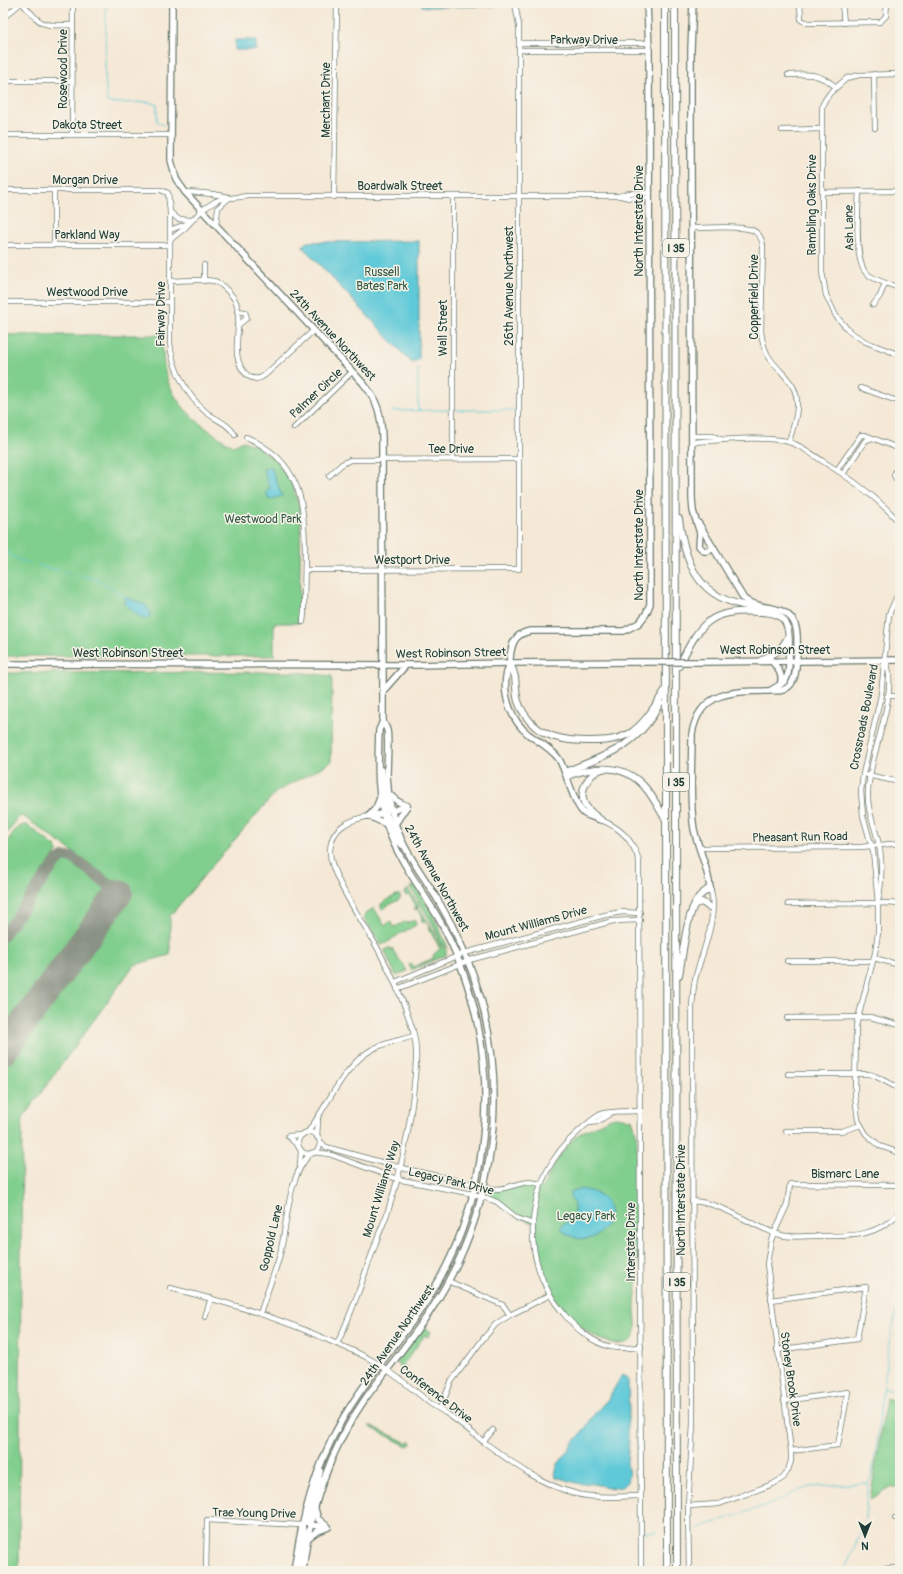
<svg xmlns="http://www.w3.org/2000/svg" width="903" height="1574" font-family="Pangolin,sans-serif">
	<rect width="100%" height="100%" fill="#f7f3e8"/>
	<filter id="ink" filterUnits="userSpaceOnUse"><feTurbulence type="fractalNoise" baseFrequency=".025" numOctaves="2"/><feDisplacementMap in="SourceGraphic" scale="8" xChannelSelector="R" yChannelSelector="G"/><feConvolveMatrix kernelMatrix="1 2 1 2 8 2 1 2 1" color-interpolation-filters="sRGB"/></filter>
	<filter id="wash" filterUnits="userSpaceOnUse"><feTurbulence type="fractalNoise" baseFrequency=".012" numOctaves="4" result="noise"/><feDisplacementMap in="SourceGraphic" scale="16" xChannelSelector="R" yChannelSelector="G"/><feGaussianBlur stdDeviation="0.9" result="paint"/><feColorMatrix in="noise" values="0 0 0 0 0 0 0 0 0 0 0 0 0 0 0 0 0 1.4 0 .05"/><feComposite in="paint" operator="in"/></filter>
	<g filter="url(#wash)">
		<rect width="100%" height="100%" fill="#f5e8d6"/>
		<g fill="#81cf8e" stroke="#508661">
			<path d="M3 335H162C162 345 163 356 164 366 170 405 202 427 233 446L243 441 255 445 270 456 278 462 292 483 301 514 299 623H274V656H3Z"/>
			<path d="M295 672 332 676 331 762 276 792 207 872 170 916V955L134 965 22 1119 19 1571H3V1067L132 891 117 880 115 882 24 817 21 816 18 818 3 839V673Z"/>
			<path d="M23 825H27L56 847 57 852 3 928V847L16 829Z"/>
			<path d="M65 860 70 861 102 883 105 887V896L3 1035V941L60 864Z"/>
			<path d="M414 886C422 890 445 939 448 949L442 944 432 923 410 887Z"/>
			<path d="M408 889 419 906 414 909 416 906 409 894 406 896 404 893Z"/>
			<path d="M396 895H400V899L382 909 381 908V904Z"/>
			<path d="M419 907 437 937 434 938 426 921 423 923 421 919 423 917 418 909 415 910Z"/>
			<path d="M374 908 385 926 390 921 394 927 405 922 406 923 415 920 416 925 398 935 388 942 381 945 364 918 366 913Z"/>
			<path d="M437 938 441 946 446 950V955L411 970 409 965 411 964 413 967 434 958 433 955 440 949 435 939Z"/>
			<path d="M390 947 389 949 392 950V948C396 957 403 962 407 971L396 976 385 952V950Z"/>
			<path d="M615 1117 632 1119 636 1132 637 1145C637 1191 639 1237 637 1282 637 1290 635 1298 635 1306 635 1315 638 1329 634 1337 630 1344 619 1345 612 1343 599 1340 590 1334 580 1326 548 1301 536 1264 535 1224L517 1217 499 1202 490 1197V1194L492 1190 520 1184 542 1188C550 1171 567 1139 584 1131 587 1129 590 1129 593 1127 600 1123 607 1119 615 1117Z"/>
			<path d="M426 1328 431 1332 428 1337 425 1335 403 1365 406 1368 405 1371 419 1382 421 1380H423L420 1384 401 1370 400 1365 397 1363 398 1359 420 1330Z"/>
			<path d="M886 1398 900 1403V1486L886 1489 870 1500Z"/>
			<path d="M370 1425 407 1443 410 1441 412 1442 411 1444 407 1446 370 1427Z"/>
		</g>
		<g fill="#5ec9d8" stroke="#3e8386">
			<path d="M420 3H499L495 6H489L428 7 422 6Z"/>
			<rect x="235" y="40" width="21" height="10"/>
			<path d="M419 241V359L412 363 302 246 307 242Z"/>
			<path d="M271 466 282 496 269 500 266 491 270 489 263 469Z"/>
			<path d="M126 597 145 605 149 610 150 616 148 619 141 618 124 603Z"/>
			<path d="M580 1189C638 1195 599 1266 560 1228L563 1226 562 1225C575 1220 578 1205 569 1196L571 1195 569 1192Z"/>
			<path d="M622 1375 627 1378 628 1380 629 1412 627 1427 629 1443 627 1463 629 1474 627 1482 622 1487 613 1488 588 1483 580 1484 556 1477 555 1473 558 1464 566 1454 573 1442 582 1433 595 1413 608 1399Z"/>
		</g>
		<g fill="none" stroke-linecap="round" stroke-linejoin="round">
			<g stroke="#5ec9d8" stroke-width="1">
				<path d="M106 3 105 74 107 102 115 103 149 102 157 105V121L163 125"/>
				<path d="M418 410V369"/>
				<path d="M456 410H517"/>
				<path d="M392 411 451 410"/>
				<path d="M3 550 19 560 30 563"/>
				<path d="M37 565 98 580 126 597"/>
				<path d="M885 1389 900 1392"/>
				<path d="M698 1528 776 1502 798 1491 809 1487 867 1483"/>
				<path d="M645 1532H656"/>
				<path d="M844 1571 862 1530 865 1518 868 1483C875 1477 880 1409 882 1395 885 1387 886 1365 887 1355 890 1336 895 1317 900 1298"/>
			</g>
			<path stroke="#8a9285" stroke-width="11" d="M3 936 57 861 64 857 73 858 119 893"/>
			<path stroke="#8a9285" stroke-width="28" d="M3 1051 119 893"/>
		</g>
	</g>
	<g filter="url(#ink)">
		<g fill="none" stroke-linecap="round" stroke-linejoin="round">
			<defs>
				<g id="minor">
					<path d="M22 3C43 26 40 26 73 25"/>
					<path d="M800 3 801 20 808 23 880 22 886 16 887 3"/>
					<path d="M842 3 844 23"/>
					<path d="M3 18 21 3"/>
					<path d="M519 43H649"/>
					<path d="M519 50H649"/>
					<path d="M874 74 875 128"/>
					<path d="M900 74 859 75 847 78 830 93 825 100 822 106V272L826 295 836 316 850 332 866 342 900 355"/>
					<path d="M788 75C809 74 819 73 836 87"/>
					<path d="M3 81H72"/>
					<path d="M782 130 822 129"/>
					<path d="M3 135H171"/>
					<path d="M72 135 73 3"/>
					<path d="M3 190H161L168 193 170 212V343C172 368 187 396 206 412 217 421 227 422 235 435"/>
					<path d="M54 190V245"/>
					<path d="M859 191C858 210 854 261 866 273 875 281 889 284 900 288"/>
					<path d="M185 192C199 193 214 193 228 197"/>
					<path d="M823 192 900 191"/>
					<path d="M621 196 629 198H650"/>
					<path d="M334 197 337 3"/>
					<path d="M170 212 178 219 191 220"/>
					<path d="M216 225 218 208 229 198"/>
					<path d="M692 228C706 228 740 225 752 230 759 233 763 240 763 247L761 331C762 341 764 351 771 360 783 376 798 383 797 406 797 418 792 430 789 442"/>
					<path d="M170 230 189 223"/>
					<path d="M170 240 185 228 202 210 216 201 221 199 249 196H619L629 193H650"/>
					<path d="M3 245H170"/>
					<path d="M204 265V281"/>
					<path d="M171 281C181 281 209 278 217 282 224 286 235 297 237 305 243 329 227 357 248 376 254 380 260 379 265 375L314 330"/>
					<path d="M3 302H170"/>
					<path d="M873 305 880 296 885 283"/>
					<path d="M237 326 247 318 245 312 237 311"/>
					<path d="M861 388 900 402"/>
					<path d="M294 428 352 372"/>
					<path d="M692 436H713L723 440"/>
					<path d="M246 437C257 441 266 448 275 455 303 481 304 512 305 548 305 570 304 591 304 613L303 622"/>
					<path d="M692 442C721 441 751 436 780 440 797 442 810 453 824 462 852 479 878 498 900 523"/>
					<path d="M453 459V196"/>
					<path d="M900 463 894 475 896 479 900 480"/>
					<path d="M837 470 861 435H865L900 449"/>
					<path d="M843 474 865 441 872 438"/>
					<path d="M329 476 342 464 350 460 519 459"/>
					<path d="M305 570 519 569V26L515 3"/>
					<path d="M900 590 889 614 881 695 863 774 861 791 863 816 873 851 878 903V933L875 953 856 1026 855 1095 858 1120 866 1134 880 1146 900 1153"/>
					<path d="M887 696H900"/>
					<path d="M867 775 900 782"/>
					<path d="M601 820C621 828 633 840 639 861L641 1571"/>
					<path d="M700 848 861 847 900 843"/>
					<path d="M879 898C882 878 883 856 877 837 873 822 867 808 868 792 869 753 899 698 886 660"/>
					<path d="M788 904 886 903 900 904"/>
					<path d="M874 958 900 965"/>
					<path d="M787 961H873"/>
					<path d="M395 982 465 953 605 915 622 912 640 913"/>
					<path d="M397 989 473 959 613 921 640 920"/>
					<path d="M787 1018 870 1017 900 1025"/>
					<path d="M788 1074H869L875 1076 900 1089"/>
					<path d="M641 1111C629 1111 616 1111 604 1113 598 1114 583 1127 578 1132 524 1178 517 1260 564 1314 575 1328 593 1343 611 1347 620 1349 631 1348 641 1347"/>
					<path d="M590 1123 597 1122 611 1113"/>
					<path d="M786 1131H842L861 1125"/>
					<circle cx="309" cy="1143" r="11"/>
					<path d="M307 1133C327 1107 344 1064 373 1049 386 1042 401 1040 414 1036"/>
					<path d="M317 1137 318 1120"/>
					<path d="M319 1140 326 1147 406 1169 495 1189C513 1189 522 1178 540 1184"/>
					<path d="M298 1146 288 1136 302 1135"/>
					<path d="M314 1152 329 1154 397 1179 473 1194 492 1200 497 1202 517 1218 533 1224"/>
					<path d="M300 1166 301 1150"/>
					<path d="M692 1201C726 1203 749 1226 781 1235 791 1238 804 1236 814 1236 848 1236 875 1239 900 1212"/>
					<path d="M448 1281 503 1305 510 1315"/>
					<path d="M170 1288C227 1302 284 1319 337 1344 350 1349 363 1355 375 1362 395 1374 413 1389 431 1404 436 1407 441 1410 446 1413 458 1421 469 1430 480 1439 511 1462 539 1484 577 1494 597 1499 620 1496 640 1496"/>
					<path d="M771 1300 866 1287 857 1339 777 1350"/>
					<path d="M260 1314C266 1295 273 1277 279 1258 288 1226 286 1177 311 1153"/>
					<path d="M205 1317 211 1298"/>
					<path d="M337 1344C353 1312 363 1278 375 1245 378 1235 383 1225 387 1214 401 1172 410 1129 414 1085 416 1067 418 1048 413 1031 405 1004 393 977 380 953 368 928 329 876 330 851 331 827 349 820 369 816"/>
					<path d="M784 1401 848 1392 838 1445 791 1451"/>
					<path d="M440 1409 451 1382 483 1339 496 1324 510 1315 550 1295"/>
					<path d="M484 1441 493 1430"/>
					<path d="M688 1506 719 1504 773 1484 783 1478 788 1470 791 1461V1451L767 1264 771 1240 787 1205 790 1184 900 1185"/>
					<path d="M895 1518H900"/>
					<path d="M878 1569 900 1568"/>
					<path d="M206 1571 207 1520 301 1525"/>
					<path d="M689 1571 688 1506 693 1424 692 1008C693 996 693 983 697 972 704 948 719 913 710 888"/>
				</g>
				<g id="major">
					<path d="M172 3 171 160 176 179 185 192 363 383C378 401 381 414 382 437L383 691V721L379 730C378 762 376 795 387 826 398 860 422 889 440 921 476 986 491 1064 483 1138 477 1200 455 1261 419 1312 394 1348 364 1381 342 1420 315 1467 302 1517 294 1571"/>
					<path d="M693 3 691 49V148L692 498 693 511 700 533 699 546 704 551H708L714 548"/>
					<path d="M699 524 744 599C760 611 780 604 791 618 799 627 797 641 797 653 796 664 797 680 788 687 781 693 775 690 768 691 733 691 699 691 692 734 692 764 689 799 694 829 698 849 708 867 710 888"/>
					<path d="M772 661C778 669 784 675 780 685"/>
					<path d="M705 662 900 660"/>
					<path d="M3 664 415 665 510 663 637 662"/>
					<path d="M771 690C786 682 789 680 789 661"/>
					<path d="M383 691 406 665"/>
					<path d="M381 770 386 804 387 808 392 811"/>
					<path d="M389 794 397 801 407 806"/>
					<path d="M392 811 407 806"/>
					<path d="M369 816 386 813 397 840 402 845"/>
					<path d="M369 816 376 808 380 798"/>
					<path d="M369 816 386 824"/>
					<path d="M597 819C593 817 589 816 585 814 574 806 567 773 559 759 551 748 539 742 528 734 512 721 503 697 506 677 507 670 510 665 510 659 511 644 515 633 531 631H624L639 623 646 614 650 604 649 50 647 3"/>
					<path d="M395 824 407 806"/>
					<path d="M320 1471 318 1481 307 1522 310 1525 328 1527"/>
					<path d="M315 1509 318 1519 328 1527"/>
					<path d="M308 1538 316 1532 326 1528"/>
					<path d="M299 1571 304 1531 301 1525"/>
					<path d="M303 1571C309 1510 330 1449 365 1399 387 1369 411 1340 431 1310 491 1219 509 1104 481 999 471 965 457 932 439 902 427 881 411 861 401 839 392 819 388 798 387 776 387 764 389 739 387 730 386 727 384 724 383 721"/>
				</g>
				<g id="highway">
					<path d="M665 3 667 1571"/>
					<path d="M675 3 677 1571"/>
					<path d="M679 519C686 573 704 604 763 608"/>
					<path d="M760 661 780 650 787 639"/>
					<path d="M510 663C512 667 514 673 515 677 517 693 515 701 525 715 540 738 565 741 590 741 605 741 619 740 632 732 647 721 656 704 666 689"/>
					<path d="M679 666C700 623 709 609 760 612 770 612 782 614 786 624 791 634 788 650 789 661"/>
					<path d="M565 772C607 755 639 746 660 703"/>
					<path d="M567 776C597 765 627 763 648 791 655 800 660 811 666 820"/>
					<path d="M601 820C595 816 589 811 585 805 578 791 588 774 602 769"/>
					<path d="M695 904 702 902 709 907"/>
					<path d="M679 975C683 954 686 915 698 898 701 894 706 891 710 888"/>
				</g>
			</defs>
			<use href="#minor" stroke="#6a796d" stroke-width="6"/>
			<use href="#major" stroke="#6a796d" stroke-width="8"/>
			<use href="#highway" stroke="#6a796d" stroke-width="8"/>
			<use href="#minor" stroke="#fff" stroke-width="4.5"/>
			<use href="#major" stroke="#fff" stroke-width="5.5"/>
			<use href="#highway" stroke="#fff" stroke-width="6"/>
			<defs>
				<path id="major-bridge" d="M637 662H705"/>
			</defs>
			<use href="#major-bridge" stroke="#6a796d" stroke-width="8" stroke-linecap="butt"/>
			<use href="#major-bridge" stroke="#fff" stroke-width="5.5"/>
		</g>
	</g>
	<g text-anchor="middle" stroke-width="3" stroke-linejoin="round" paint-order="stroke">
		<g fill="#f7f3e8" stroke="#60746a" stroke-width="1">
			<rect x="663" y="239" width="26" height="18" rx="3"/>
			<rect x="663" y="773" width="26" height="18" rx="3"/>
			<rect x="664" y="1273" width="26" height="18" rx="3"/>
		</g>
		<g font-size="11" font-weight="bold" fill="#1f3d34">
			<text x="676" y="252">I 35</text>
			<text x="676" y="786">I 35</text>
			<text x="677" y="1286">I 35</text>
		</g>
		<g font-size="12" fill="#1f3d34" stroke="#f7f3e8">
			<text x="584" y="44">Parkway Drive</text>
			<text transform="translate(63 69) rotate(-90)" y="4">Rosewood Drive</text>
			<text transform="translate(326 100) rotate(-90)" y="4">Merchant Drive</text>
			<text x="87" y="129">Dakota Street</text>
			<text x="85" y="184">Morgan Drive</text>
			<text x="400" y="190">Boardwalk Street</text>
			<text transform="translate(812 205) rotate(-90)" y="4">Rambling Oaks Drive</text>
			<text transform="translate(639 221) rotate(-90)" y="4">North Interstate Drive</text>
			<text transform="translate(849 228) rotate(-91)" y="4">Ash Lane</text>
			<text x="87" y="239">Parkland Way</text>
			<text transform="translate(509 286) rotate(-90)" y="4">26th Avenue Northwest</text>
			<text x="87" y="296">Westwood Drive</text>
			<text transform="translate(754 297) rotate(-90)" y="4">Copperfield Drive</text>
			<text transform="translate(161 314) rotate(-90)" y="4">Fairway Drive</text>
			<text transform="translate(443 328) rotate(-90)" y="4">Wall Street</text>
			<text transform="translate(333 335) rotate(47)" y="4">24th Avenue Northwest</text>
			<text transform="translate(316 393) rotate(-43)" y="4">Palmer Circle</text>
			<text x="451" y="453">Tee Drive</text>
			<text transform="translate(639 545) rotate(-90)" y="4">North Interstate Drive</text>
			<text x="412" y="564">Westport Drive</text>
			<text x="775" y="654">West Robinson Street</text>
			<text x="128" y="657">West Robinson Street</text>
			<text transform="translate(451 653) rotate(-1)" y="4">West Robinson Street</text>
			<text transform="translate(864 717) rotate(-79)" y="4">Crossroads Boulevard</text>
			<text transform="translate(800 837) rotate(-1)" y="4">Pheasant Run Road</text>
			<text transform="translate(437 878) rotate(61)" y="4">24th Avenue Northwest</text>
			<text transform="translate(536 923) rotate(-15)" y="4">Mount Williams Drive</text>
			<text x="845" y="1178">Bismarc Lane</text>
			<text transform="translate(451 1181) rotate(13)" y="4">Legacy Park Drive</text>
			<text transform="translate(381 1189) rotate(-73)" y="4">Mount Williams Way</text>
			<text transform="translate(681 1200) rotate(-90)" y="4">North Interstate Drive</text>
			<text transform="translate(271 1238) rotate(-77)" y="4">Goppold Lane</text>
			<text transform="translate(631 1242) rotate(-90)" y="4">Interstate Drive</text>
			<text transform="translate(397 1335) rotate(-55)" y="4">24th Avenue Northwest</text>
			<text transform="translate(791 1379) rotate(82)" y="4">Stoney Brook Drive</text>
			<text transform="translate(436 1394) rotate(37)" y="4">Conference Drive</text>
			<text transform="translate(254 1513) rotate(1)" y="4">Trae Young Drive</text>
		</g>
		<g font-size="12" fill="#335a46" stroke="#f7f3e8">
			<text x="382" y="276">Russell<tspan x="382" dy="14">Bates Park</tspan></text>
			<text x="263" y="523">Westwood Park</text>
			<text x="586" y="1220">Legacy Park</text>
		</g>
	</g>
	<rect width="903" height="1574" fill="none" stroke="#f7f3e8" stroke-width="16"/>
	<g transform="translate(865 1536) rotate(180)" stroke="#f7f3e8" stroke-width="3" paint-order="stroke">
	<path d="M0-3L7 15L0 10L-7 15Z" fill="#1f3d34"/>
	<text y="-6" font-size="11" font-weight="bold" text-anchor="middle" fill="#1f3d34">N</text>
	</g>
</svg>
